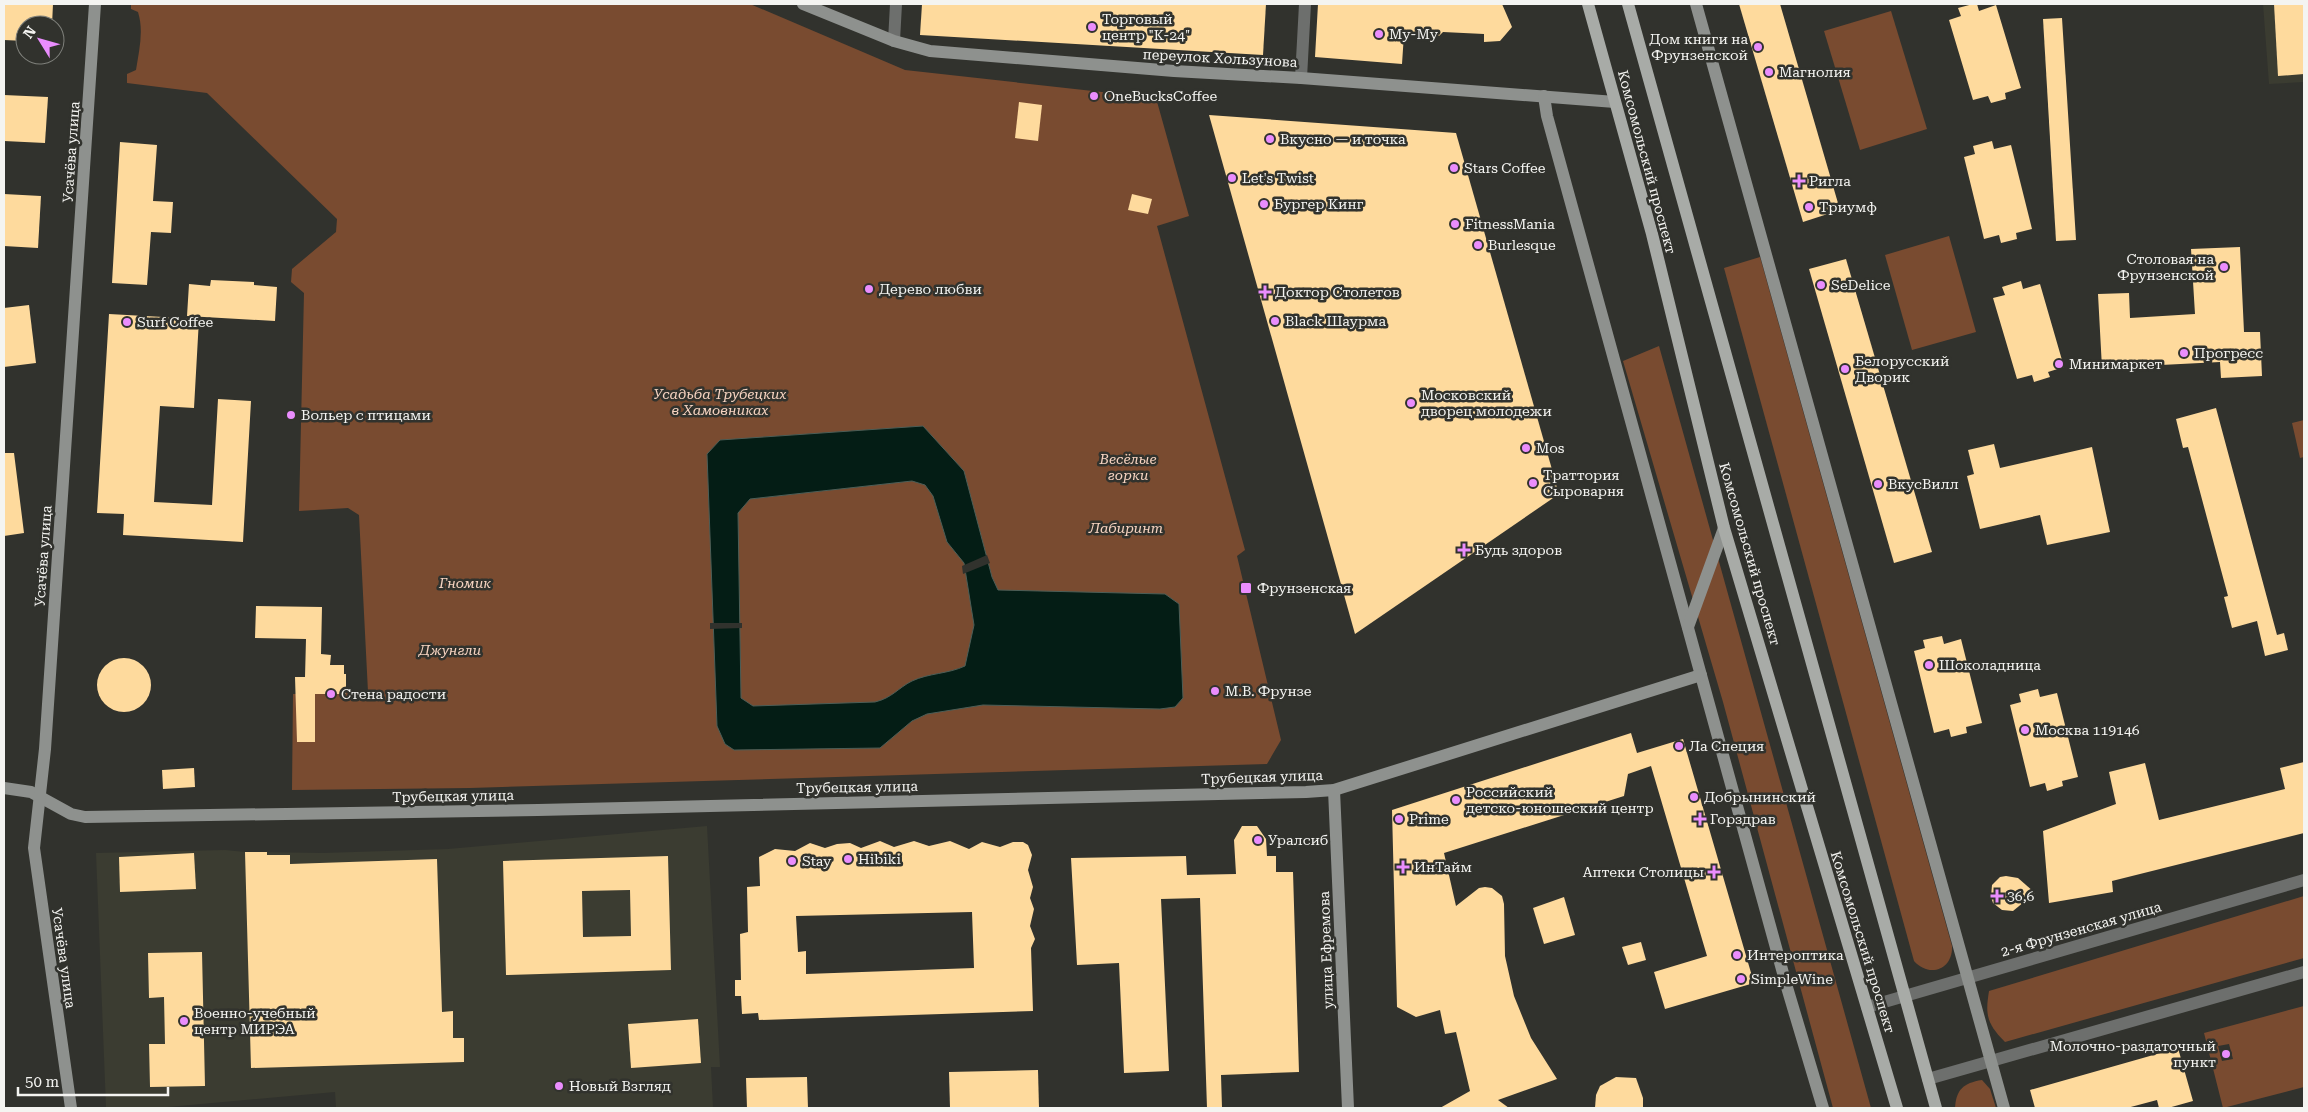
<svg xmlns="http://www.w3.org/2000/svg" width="2308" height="1112" font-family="'Roboto Serif',serif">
	<rect width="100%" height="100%" fill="#31322d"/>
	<g fill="#3b3c31">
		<path d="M2263 4H2304V82L2269 84Z"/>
		<path d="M707 826 720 1067H711L713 1108H336L335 1092 157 1108H106L96 853 225 850 245 852 323 853 448 849Z"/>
	</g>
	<g fill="#794b30" fill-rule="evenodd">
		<path d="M131 4H750L905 70 1156 98 1189 216 1157 226 1245 550 1237 556 1281 740 1267 764 470 788 292 790 293 694 368 692 359 515 348 508 299 511 304 293 291 282 292 269 336 232 337 219 207 93 127 83V74L136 70C139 51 144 31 138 12L131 9Z"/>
		<path d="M1891 11 1927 129 1860 150 1824 31Z"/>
		<path d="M1949 236 1976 332 1912 350 1885 255Z"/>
		<path d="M1760 257 1952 946C1953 970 1929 978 1914 961L1724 268Z"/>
		<path d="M1659 346 1871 1108H1833L1723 702 1623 361Z"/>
		<path d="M2304 420V457L2300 458 2292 423Z"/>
		<path d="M2304 896V958L2005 1042C1987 1024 1985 1015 1989 991Z"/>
		<path d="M2304 1006V1087L2223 1108 2204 1033ZM2229 1044 2233 1059 2222 1061 2218 1046Z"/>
		<path d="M1982 1080 1990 1089 1996 1108H1955C1956 1090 1963 1083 1982 1080Z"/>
	</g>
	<path fill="#041d15" stroke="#4c5e57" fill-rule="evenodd" d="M923 426 964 471 992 577 998 590 1165 594 1179 604 1183 698 1175 707 1160 709 983 705 927 714 912 721 880 748 734 750 725 744 717 726 707 454 720 440ZM912 481 925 485 933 496 947 542 964 563 974 625 965 666C948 674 929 673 912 681 898 688 892 698 875 702L753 706 741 698 738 513 750 499Z"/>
	<g fill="#31322d">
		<path d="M987 555 990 563 963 574 962 566Z"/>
		<path d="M710 623H742V628L710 629Z"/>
	</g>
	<g fill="#feda9d" fill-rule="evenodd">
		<path d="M4 4H53L52 25H25V41L4 40Z"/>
		<path d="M922 4H1266L1263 55 920 35Z"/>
		<path d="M1318 4H1502L1512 27 1500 41 1484 42V34L1443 32 1439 36 1404 34 1402 64 1315 57Z"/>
		<path d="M1739 4H1780L1840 210 1803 222Z"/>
		<path d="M1973 4H1977L1979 11 1996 5 2021 88 2005 93 2006 99 1991 103 1988 96 1973 100 1949 20 1961 16 1958 8Z"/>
		<path d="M2274 4H2304V74L2278 76Z"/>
		<path d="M2062 18 2076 240 2056 241 2043 19Z"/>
		<path d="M4 95 48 97 45 143 4 141Z"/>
		<path d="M1019 102 1042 105 1038 141 1015 138Z"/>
		<path d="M1209 115 1456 133 1559 494 1355 634Z"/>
		<path d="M1992 141 1994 149 2011 145 2032 229 2016 233 2017 239 2001 243 1999 235 1984 239 1964 157 1975 154 1973 146Z"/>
		<path d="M120 142 157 145 153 201 173 202 171 233 151 232 147 285 112 283Z"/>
		<path d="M4 194 41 196 38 248 4 246Z"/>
		<path d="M1132 194 1152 199 1148 214 1128 210Z"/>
		<path d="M2240 247 2244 332H2260L2262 376 2221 378 2220 362 2102 368 2098 294 2129 293 2130 318 2195 314 2191 249Z"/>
		<path d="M1846 259 1932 552 1894 563 1809 269Z"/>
		<path d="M211 280 254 282V285L277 287 275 321 187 316 189 284 210 286Z"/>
		<path d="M2021 281 2023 289 2040 284 2064 367 2048 372 2050 377 2034 382 2032 375 2017 379 1993 298 2005 295 2002 287Z"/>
		<path d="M29 305 36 363 4 367V308Z"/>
		<path d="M109 314 199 319 194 408 160 406 154 502 212 505 218 399 251 401 243 542 123 535 124 514 97 513Z"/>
		<path d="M2216 408 2277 635 2284 633 2288 650 2265 656 2257 621 2232 628 2224 597 2228 596 2207 518 2188 447 2183 448 2176 419Z"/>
		<path d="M1994 444 2000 468 2092 447 2110 532 2047 545 2040 515 1980 529 1967 476 1974 474 1968 450Z"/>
		<path d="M4 453H14L24 533 4 536Z"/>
		<path d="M256 606 322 607 321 654 331 655 330 665H344V674H346V694H315V742H297L295 677H305L306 639 255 638Z"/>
		<path d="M1942 636 1944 644 1961 639 1982 723 1966 727 1967 733 1951 737 1949 729 1934 733 1914 651 1925 648 1923 640Z"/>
		<circle cx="124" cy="685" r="27"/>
		<path d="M2038 689 2040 697 2057 693 2078 777 2062 781 2063 786 2047 791 2045 783 2030 787 2010 705 2021 702 2019 694Z"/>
		<path d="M1631 733 1637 753 1683 739 1754 983 1665 1009 1654 972 1707 956 1651 766 1628 774 1624 796 1444 853 1456 906 1479 888 1485 887 1492 888 1502 896 1504 904 1505 956 1514 996 1531 1038 1557 1079 1498 1100 1509 1108H1440L1470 1091 1456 1032 1445 1034 1440 1010 1416 1017 1397 1007 1392 810Z"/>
		<path d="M2304 762V833L2112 881 2113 892 2049 903 2043 831 2116 804 2109 772 2145 763 2159 820 2285 789 2280 768Z"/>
		<path d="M194 768 195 787 163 789 162 770Z"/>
		<path d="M1242 826H1257L1266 839 1267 856H1276V872H1293L1299 1072 1221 1075 1222 1108H1207L1200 898 1161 899 1169 1071 1124 1073 1119 963 1077 965 1071 858 1186 856 1187 875 1236 874 1234 840Z"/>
		<path d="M880 841 894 847 914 841 929 846 950 841 969 849 982 842 1000 847 1013 842H1023L1028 845 1032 855 1028 870 1033 887 1030 898 1034 909 1030 926 1035 939 1031 948 1033 1011 759 1020 758 1013 742 1014 741 996H735V980H741L740 934 748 932 747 887 760 886 759 857 775 849 795 851 810 843 825 848 837 844 850 843 861 848ZM972 912 974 968 806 974V951L798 952 796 916Z"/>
		<path d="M245 852H267V855H290V864L437 859 442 1012 453 1011V1038H464V1062L251 1068Z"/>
		<path d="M194 853 196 889 120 892 119 857Z"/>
		<path d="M668 856 671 970 506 975 503 861ZM630 890 631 936 583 937 582 891Z"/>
		<path d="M2006 876 2018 878 2035 893 2013 911 2002 910 1993 903 1991 897 1992 885 2000 877Z"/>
		<path d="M1564 897 1575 935 1544 944 1533 908Z"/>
		<path d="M1641 942 1646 960 1628 965 1622 947Z"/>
		<path d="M202 952 205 1086 150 1087 149 1044H165L164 997 149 998 148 953Z"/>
		<path d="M698 1019 701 1063 631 1068 628 1024Z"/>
		<path d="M2178 1048 2193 1101 2168 1108H2159L2157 1100 2127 1108H2035L2030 1090Z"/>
		<path d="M1038 1070 1039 1108H950L949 1072Z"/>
		<path d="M807 1077 808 1108H747L746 1078Z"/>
		<path d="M1616 1077 1636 1078 1643 1098V1108H1595L1596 1095 1600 1086Z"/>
	</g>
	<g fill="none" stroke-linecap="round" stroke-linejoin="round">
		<g stroke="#6d6f6d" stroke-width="12">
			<path d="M894 41 896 4"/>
			<path d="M1301 78 1305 4"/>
			<path d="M1867 1007 2304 880"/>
			<path d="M1928 1079 2304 972"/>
		</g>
		<g stroke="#8e918e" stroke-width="12">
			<path d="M803 4 894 41 930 51 1174 71 1301 78 1615 102"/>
			<path d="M1696 4 2004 1108"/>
			<path d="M1544 96 1547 116 1786 984 1823 1108"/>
			<path d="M1688 627 1724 528"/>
			<path d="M4 788 31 792 71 814 85 817 538 810 1306 792 1334 790 1701 675"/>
			<path d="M1334 790 1348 1108"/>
			<path d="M71 1108 34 848 45 749 95 4"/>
		</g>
		<g stroke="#a8aba7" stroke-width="12">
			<path d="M1588 4 1652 234 1724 528 1897 1108"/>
			<path d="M1628 4 1936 1108"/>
		</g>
	</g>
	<g fill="#ea8dfd" stroke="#31322d" stroke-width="2">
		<circle cx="1092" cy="27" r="5"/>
		<circle cx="1379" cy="34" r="5"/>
		<circle cx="1758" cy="47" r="5"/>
		<circle cx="1769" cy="72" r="5"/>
		<circle cx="1094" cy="96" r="5"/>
		<circle cx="1270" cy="139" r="5"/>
		<circle cx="1454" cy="168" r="5"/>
		<circle cx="1232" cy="178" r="5"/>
		<path d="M1796.5 173.5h5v5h5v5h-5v5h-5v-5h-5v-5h5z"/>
		<circle cx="1264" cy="204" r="5"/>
		<circle cx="1809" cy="207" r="5"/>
		<circle cx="1455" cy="224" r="5"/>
		<circle cx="1478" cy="245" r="5"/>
		<circle cx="2224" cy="267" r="5"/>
		<circle cx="1821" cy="285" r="5"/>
		<circle cx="869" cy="289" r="5"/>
		<path d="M1262.5 284.5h5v5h5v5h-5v5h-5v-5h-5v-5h5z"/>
		<circle cx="1275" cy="321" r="5"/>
		<circle cx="127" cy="322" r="5"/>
		<circle cx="2184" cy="353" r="5"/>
		<circle cx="2059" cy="364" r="5"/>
		<circle cx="1845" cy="369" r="5"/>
		<circle cx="1411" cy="403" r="5"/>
		<circle cx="291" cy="415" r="5"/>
		<circle cx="1526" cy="448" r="5"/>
		<circle cx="1533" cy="483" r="5"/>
		<circle cx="1878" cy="484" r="5"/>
		<path d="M1461.5 542.5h5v5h5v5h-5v5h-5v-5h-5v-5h5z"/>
		<rect x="1240" y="582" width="12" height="12" rx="2.5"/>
		<circle cx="1929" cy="665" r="5"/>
		<circle cx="1215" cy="691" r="5"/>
		<circle cx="331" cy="694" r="5"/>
		<circle cx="2025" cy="730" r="5"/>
		<circle cx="1679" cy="746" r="5"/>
		<circle cx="1694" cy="797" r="5"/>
		<circle cx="1456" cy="800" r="5"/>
		<circle cx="1399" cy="819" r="5"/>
		<path d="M1697.5 811.5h5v5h5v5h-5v5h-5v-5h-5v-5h5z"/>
		<circle cx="1258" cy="840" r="5"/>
		<circle cx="848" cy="859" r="5"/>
		<circle cx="792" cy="861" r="5"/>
		<path d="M1400.5 859.5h5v5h5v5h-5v5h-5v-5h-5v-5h5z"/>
		<path d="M1711.5 864.5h5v5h5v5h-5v5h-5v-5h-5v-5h5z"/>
		<path d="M1994.5 888.5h5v5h5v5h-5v5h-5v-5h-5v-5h5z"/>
		<circle cx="1737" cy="955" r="5"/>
		<circle cx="1741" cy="979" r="5"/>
		<circle cx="184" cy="1021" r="5"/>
		<circle cx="2226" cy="1054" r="5"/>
		<circle cx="559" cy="1086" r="5"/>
	</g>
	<g text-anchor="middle" stroke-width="5" stroke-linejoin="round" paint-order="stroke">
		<g font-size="14" fill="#f4f4f1" stroke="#31322d" text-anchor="start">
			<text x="1102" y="24">Торговый<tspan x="1102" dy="16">центр "К-24"</tspan></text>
			<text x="1389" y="39">Му-Му</text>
			<text x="1748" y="44" text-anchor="end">Дом книги на<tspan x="1748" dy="16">Фрунзенской</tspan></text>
			<text x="1779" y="77">Магнолия</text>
			<text x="1104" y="101">OneBucksCoffee</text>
			<text x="1280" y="144">Вкусно — и точка</text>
			<text x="1464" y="173">Stars Coffee</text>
			<text x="1242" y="183">Let's Twist</text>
			<text x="1809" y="186">Ригла</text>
			<text x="1274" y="209">Бургер Кинг</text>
			<text x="1819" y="212">Триумф</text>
			<text x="1465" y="229">FitnessMania</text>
			<text x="1488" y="250">Burlesque</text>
			<text x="2214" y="264" text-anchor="end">Столовая на<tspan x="2214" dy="16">Фрунзенской</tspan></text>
			<text x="1831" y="290">SeDelice</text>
			<text x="879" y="294">Дерево любви</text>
			<text x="1275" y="297">Доктор Столетов</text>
			<text x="1285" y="326">Black Шаурма</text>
			<text x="137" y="327">Surf Coffee</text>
			<text x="2194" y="358">Прогресс</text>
			<text x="1855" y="366">Белорусский<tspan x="1855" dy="16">Дворик</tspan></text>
			<text x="2069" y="369">Минимаркет</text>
			<text x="1421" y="400">Московский<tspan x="1421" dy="16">дворец молодежи</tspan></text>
			<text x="301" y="420">Вольер с птицами</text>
			<text x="1536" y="453">Mos</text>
			<text x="1543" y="480">Траттория<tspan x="1543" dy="16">Сыроварня</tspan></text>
			<text x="1888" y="489">ВкусВилл</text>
			<text x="1475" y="555">Будь здоров</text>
			<text x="1257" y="593">Фрунзенская</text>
			<text x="1939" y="670">Шоколадница</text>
			<text x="1225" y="696">М.В. Фрунзе</text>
			<text x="341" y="699">Стена радости</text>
			<text x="2035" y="735">Москва 119146</text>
			<text x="1689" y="751">Ла Специя</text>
			<text x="1466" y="797">Российский<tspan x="1466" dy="16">детско-юношеский центр</tspan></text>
			<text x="1704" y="802">Добрынинский</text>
			<text x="1409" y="824">Prime</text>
			<text x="1710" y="824">Горздрав</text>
			<text x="1268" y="845">Уралсиб</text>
			<text x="858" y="864">Hibiki</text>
			<text x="802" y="866">Stay</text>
			<text x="1414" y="872">ИнТайм</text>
			<text x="1704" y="877" text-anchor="end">Аптеки Столицы</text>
			<text x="2007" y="901">36,6</text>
			<text x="1747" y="960">Интероптика</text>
			<text x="1751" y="984">SimpleWine</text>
			<text x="194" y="1018">Военно-учебный<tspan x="194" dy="16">центр МИРЭА</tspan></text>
			<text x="2216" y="1051" text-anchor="end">Молочно-раздаточный<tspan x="2216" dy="16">пункт</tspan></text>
			<text x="569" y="1091">Новый Взгляд</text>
		</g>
		<g font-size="14" fill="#f4f4f1" stroke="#31322d">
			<text transform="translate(1220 58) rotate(3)" y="5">переулок Хользунова</text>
			<text transform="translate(71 152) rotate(-86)" y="5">Усачёва улица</text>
			<text transform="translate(1647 162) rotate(75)" y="5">Комсомольский проспект</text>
			<text transform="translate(1750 554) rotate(74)" y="5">Комсомольский проспект</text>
			<text transform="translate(43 556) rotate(-86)" y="5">Усачёва улица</text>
			<text transform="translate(1262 777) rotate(-2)" y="5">Трубецкая улица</text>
			<text transform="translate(857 787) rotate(-1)" y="5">Трубецкая улица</text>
			<text transform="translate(453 796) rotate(-1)" y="5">Трубецкая улица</text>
			<text transform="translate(2081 929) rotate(-16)" y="5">2-я Фрунзенская улица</text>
			<text transform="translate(1863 942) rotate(73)" y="5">Комсомольский проспект</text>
			<text transform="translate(1326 950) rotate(-92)" y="5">улица Ефремова</text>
			<text transform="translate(64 958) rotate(82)" y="5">Усачёва улица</text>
		</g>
		<g font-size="14" font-style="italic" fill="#f7d4c1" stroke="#31322d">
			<text x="720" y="399">Усадьба Трубецких<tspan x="720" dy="16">в Хамовниках</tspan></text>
			<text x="1128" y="464">Весёлые<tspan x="1128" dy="16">горки</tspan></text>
			<text x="1126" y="533">Лабиринт</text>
			<text x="465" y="588">Гномик</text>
			<text x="450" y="655">Джунгли</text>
		</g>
	</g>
	<rect width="2308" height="1112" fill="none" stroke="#f4f4f1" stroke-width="10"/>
	<g transform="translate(40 40) rotate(307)"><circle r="24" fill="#31322d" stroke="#7f807b"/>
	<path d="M0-4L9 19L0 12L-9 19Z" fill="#ea8dfd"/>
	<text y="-8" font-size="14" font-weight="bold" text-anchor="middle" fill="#f4f4f1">N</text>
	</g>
	<path d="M18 1087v8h150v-8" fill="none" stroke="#f4f4f1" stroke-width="2.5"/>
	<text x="25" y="1087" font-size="15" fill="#f4f4f1" stroke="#31322d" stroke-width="4" paint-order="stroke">50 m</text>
</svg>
